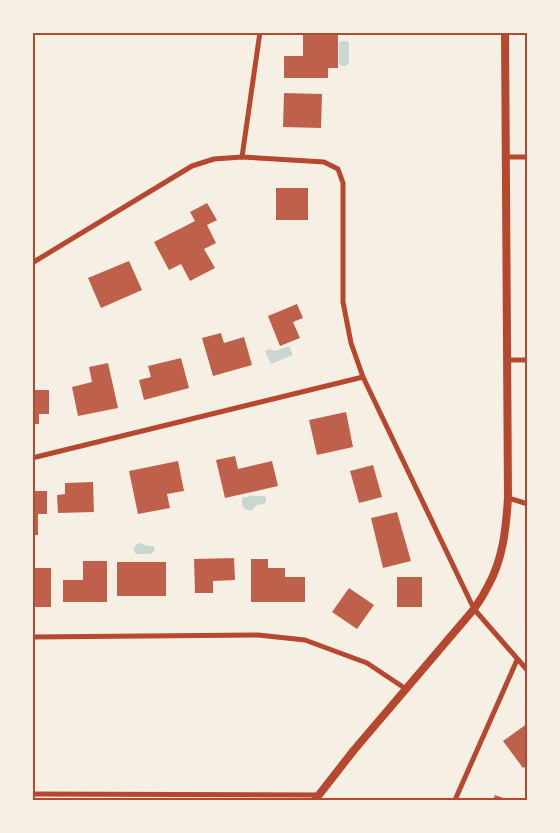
<svg xmlns="http://www.w3.org/2000/svg" width="560" height="833" font-family="'Exo 2',sans-serif">
	<rect width="100%" height="100%" fill="#f6efe4"/>
	<g fill="#c9d6d2">
		<path d="M342 41H346L349 43V63L345 66H341L339 63V43Z"/>
		<path d="M289 346 293 355 271 364 265 351 270 349 275 351Z"/>
		<path d="M251 495C256 498 260 495 265 496L266 498V502L263 504 257 505 251 511 245 509 242 505V499L243 497H248Z"/>
		<path d="M141 543 147 546H153L155 549 154 551 151 554H136L134 551C134 546 136 544 141 543Z"/>
	</g>
	<g fill="#bf614a">
		<path d="M303 32H338V68H328V78H284V56H303Z"/>
		<path d="M284 93 322 94 321 128 283 127Z"/>
		<rect x="276" y="188" width="32" height="32"/>
		<path d="M207 203 217 220 207 225 216 243 204 249 215 268 190 281 181 264 169 270 154 242 195 221 190 212Z"/>
		<path d="M129 261 142 290 101 308 88 278Z"/>
		<path d="M297 304 303 318 293 322 300 338 280 346 268 316Z"/>
		<path d="M221 333 224 343 244 337 252 365 213 376 202 338Z"/>
		<path d="M181 358 189 388 144 400 139 380 151 377 148 366Z"/>
		<path d="M108 363 118 408 78 416 72 387 92 382 89 367Z"/>
		<path d="M32 390H49V414H39V424H32Z"/>
		<path d="M346 412 353 447 317 455 309 420Z"/>
		<path d="M235 456 238 469 272 461 278 486 225 498 216 460Z"/>
		<path d="M178 461 184 491 167 494 170 508 138 514 129 471Z"/>
		<path d="M373 465 382 497 359 503 350 471Z"/>
		<path d="M93 482 94 512 58 513 57 495 65 494V483Z"/>
		<path d="M32 491H47V514H38V535H32Z"/>
		<path d="M397 512 411 561 383 568 371 518Z"/>
		<path d="M234 558 235 580 213 581V593H195L194 559Z"/>
		<path d="M251 559H268V568H285V577H305V602H251Z"/>
		<path d="M83 561H107V602H63V580H83Z"/>
		<rect x="117" y="562" width="49" height="34"/>
		<path d="M32 568H51V607H34V597H32Z"/>
		<rect x="397" y="577" width="25" height="30"/>
		<path d="M349 588 374 605 357 629 332 612Z"/>
		<path d="M528 723V765L523 768 503 741Z"/>
		<path d="M495 795 509 800H493Z"/>
	</g>
	<g fill="none" stroke-linecap="round" stroke-linejoin="round">
		<g stroke="#b5482f" stroke-width="5">
			<path d="M242 157 260 32"/>
			<path d="M506 157H528"/>
			<path d="M32 263 192 166 214 159 242 157 324 162 338 169 343 183V302L351 343 363 377 474 609 528 671"/>
			<path d="M507 360H528"/>
			<path d="M32 458 363 377"/>
			<path d="M508 498 528 504"/>
			<path d="M32 637 258 635 305 640 367 663 406 689"/>
			<path d="M32 794 318 795"/>
			<path d="M455 800 517 660"/>
		</g>
		<path stroke="#b5482f" stroke-width="8" d="M315 800 354 750 474 609C479 602 484 594 488 586 503 559 506 529 508 498L505 32"/>
	</g>
	<rect width="560" height="833" fill="none" stroke="#f6efe4" stroke-width="68"/>
	<rect x="34" y="34" width="492" height="765" fill="none" stroke="#b5482f" stroke-width="2"/>
</svg>
